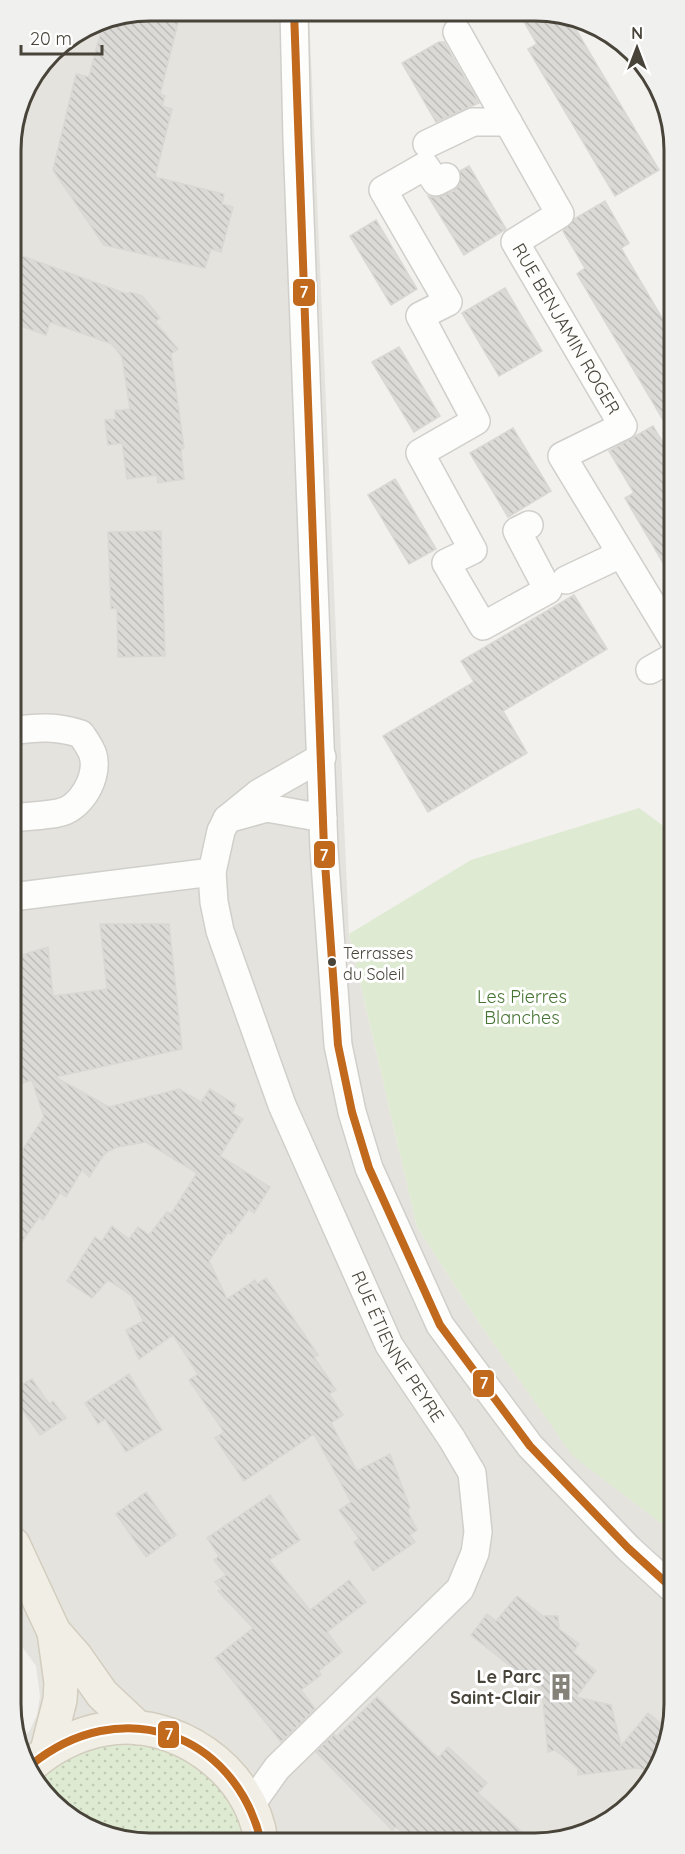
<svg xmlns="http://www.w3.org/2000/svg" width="685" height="1854" font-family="Quicksand,sans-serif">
	<defs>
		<pattern id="grass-dots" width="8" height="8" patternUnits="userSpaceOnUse" patternTransform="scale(1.5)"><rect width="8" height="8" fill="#deead1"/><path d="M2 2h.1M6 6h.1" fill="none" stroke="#c0cab4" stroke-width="1.8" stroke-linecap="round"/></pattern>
		<pattern id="building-back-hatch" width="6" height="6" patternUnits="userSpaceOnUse" patternTransform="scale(1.5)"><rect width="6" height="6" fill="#dcdad7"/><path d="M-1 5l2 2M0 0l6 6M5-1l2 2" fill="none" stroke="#bebcb9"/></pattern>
	</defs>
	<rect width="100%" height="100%" fill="#f2f1ee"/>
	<path fill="#e5e3dd" d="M150 11 309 12 349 935 417 1227 482 1327 573 1455 674 1533V1713L640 1796 563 1841H245L55 1763 39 1780 19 1743 30 1730 37 1715 40 1696 36 1666 13 1634 11 140 25 88 58 45 97 21Z"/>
	<path fill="url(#grass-dots)" d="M136 1742C149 1745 164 1747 177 1752 214 1768 235 1804 245 1841H123L51 1803 39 1780C70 1749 94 1745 136 1742Z"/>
	<path fill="#deead1" d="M639 808 673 833 674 1533 573 1456 482 1327 417 1227 349 934 471 860Z"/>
	<g fill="url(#building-back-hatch)" stroke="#dad8d4" stroke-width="1.5">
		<path d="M150 10 181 11 160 94 165 96 162 106 172 109 155 177 224 194 222 204 233 207 221 252 211 249 205 268 104 245 53 170 76 74 89 77 104 19Z"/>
		<path d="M519 13H563L568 16 659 170 615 196 528 49 537 44Z"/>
		<path d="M439 42H444L479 103 436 122 402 63Z"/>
		<path d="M469 166 506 229 464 255 428 196 436 198 454 191 459 185 460 171Z"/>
		<path d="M605 201 629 243 621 248 672 335V435L577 274 585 268 563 231 574 219Z"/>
		<path d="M376 220 417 289 391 305 350 236Z"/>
		<path d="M11 252 127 294 130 292 142 296 160 318 155 322 178 349 171 354 184 448 181 449 184 479 158 483 157 475 127 479 122 443 108 445 105 420 116 419 115 411 130 409 122 357 112 344 50 322 46 335 18 325 22 315 18 314 22 302 11 298Z"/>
		<path d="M505 288 542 351 499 376 462 313Z"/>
		<path d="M399 347 440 416 414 432 372 362Z"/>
		<path d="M653 426 672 458V578L625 498 634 493 609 451Z"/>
		<path d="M513 428 551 491 508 517 470 453Z"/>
		<path d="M395 479 436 549 409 564 368 495Z"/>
		<path d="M161 531 165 656 118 657 117 608 111 609 108 532Z"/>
		<path d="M574 595 607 649 503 711 527 753 428 812 383 736 474 682 461 661Z"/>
		<path d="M100 924H169L182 1049 55 1077 109 1107 179 1089 201 1102 210 1089 236 1105 232 1113 243 1119 220 1156 270 1187 254 1213 249 1209 231 1234 228 1232 209 1261 227 1299 255 1280 257 1284 266 1278 318 1355 314 1357 336 1390 329 1394 343 1415 331 1423 357 1471 390 1454 410 1508 407 1510 417 1530 410 1535 415 1542 373 1571 354 1542 359 1539 339 1510 351 1502 314 1434 244 1481 215 1438 224 1432 189 1380 198 1374 173 1335 139 1359 126 1330 143 1321 132 1296 108 1280 92 1298 67 1281 95 1237 101 1242 112 1226 129 1239 138 1227 149 1235 167 1212 171 1214 197 1173 146 1142 117 1147 105 1153 89 1177 82 1170 66 1197 60 1193 43 1220 39 1217 13 1255 12 1166 44 1117 32 1080 12 1086V958L48 947 53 996 107 989Z"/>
		<path d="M129 1374 162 1430 126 1452 105 1419 98 1424 85 1403Z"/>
		<path d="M32 1379 49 1404 53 1401 66 1418 40 1435 13 1396V1389Z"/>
		<path d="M146 1492 176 1535 146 1557 116 1514Z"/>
		<path d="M270 1495 300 1540 269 1560 310 1610 349 1580 366 1602 327 1632 342 1652 319 1671 321 1675 301 1690 315 1709 281 1742 215 1658 253 1628 218 1591 221 1589 215 1582 226 1575 214 1560 219 1556 207 1538Z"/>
		<path d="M517 1596 543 1616H558L559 1629 579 1644 573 1652 596 1671 576 1697 611 1705 621 1746 648 1713 668 1729 650 1771 637 1768 578 1775V1768L555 1750 548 1752 542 1691 471 1635 487 1614 496 1621Z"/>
		<path d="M377 1697 438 1758 448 1747 487 1783 478 1793 532 1841H413L396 1827 392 1830 316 1752 334 1734 336 1737Z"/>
	</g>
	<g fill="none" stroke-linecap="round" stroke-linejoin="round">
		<defs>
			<g id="minor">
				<path d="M294 11 297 139 324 849 338 1045 352 1112 369 1168 440 1325 530 1446 628 1548 674 1590"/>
				<path id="s1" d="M457 32 560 214 515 242 623 426 562 456 673 639"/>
				<path d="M427 144 473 122H508"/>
				<path d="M446 177 436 182 425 166 383 190 448 302 420 316 476 421 420 453 473 550 446 563 483 626 548 590 517 531 529 525"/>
				<path d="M566 580 621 554"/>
				<path d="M650 670 673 657"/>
				<path d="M12 731C37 727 57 726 81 734 85 740 91 748 93 755 99 777 81 809 58 813 43 816 27 816 12 818"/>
				<path d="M322 757 259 793 227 819 267 808 323 818"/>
				<path id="s2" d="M227 819 221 831 212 872 214 902 220 931 282 1105 389 1345 452 1439 472 1473 478 1532 475 1553 460 1589 277 1768 250 1806"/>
				<path d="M12 897 212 872"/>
			</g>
			<g id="major">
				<path d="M13 1544 54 1632 76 1657 102 1694 138 1728"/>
				<path d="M47 1751 60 1700 61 1683 54 1632"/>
				<path d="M31 1765C53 1746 76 1734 105 1729 174 1716 252 1770 261 1841"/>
			</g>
		</defs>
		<use href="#minor" stroke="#d0cfcb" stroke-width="30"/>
		<use href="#major" stroke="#d2cdbe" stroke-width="36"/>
		<use href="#minor" stroke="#fdfdfc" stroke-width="27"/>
		<use href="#major" stroke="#f1eee6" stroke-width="33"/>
		<defs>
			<g id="bus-1">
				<path d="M294 11 324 849 338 1045 352 1112 369 1168 440 1325 530 1446 628 1548 674 1590"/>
				<path d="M31 1765C119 1693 234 1731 261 1841"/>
			</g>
		</defs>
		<use href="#bus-1" stroke="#fff" stroke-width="12"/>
		<use href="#bus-1" stroke="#c1691c" stroke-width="8"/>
	</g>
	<defs>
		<symbol id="building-bare" viewBox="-9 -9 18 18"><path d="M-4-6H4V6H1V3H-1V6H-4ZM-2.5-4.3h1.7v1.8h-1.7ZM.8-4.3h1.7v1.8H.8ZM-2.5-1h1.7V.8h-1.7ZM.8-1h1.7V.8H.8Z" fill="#848179" stroke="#fff" stroke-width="2.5" paint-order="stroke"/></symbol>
	</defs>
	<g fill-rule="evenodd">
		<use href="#building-bare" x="542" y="1668" width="38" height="38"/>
	</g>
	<circle fill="#48443a" stroke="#fff" stroke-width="2" cx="332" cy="962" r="5"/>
	<g text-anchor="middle" stroke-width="6" stroke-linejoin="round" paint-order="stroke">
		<g font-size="16" fill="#48443a" stroke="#fff" text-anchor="start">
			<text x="343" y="959">Terrasses<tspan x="343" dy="21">du Soleil</tspan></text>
		</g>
		<g font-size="18" fill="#48443a" stroke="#fff">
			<text dy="6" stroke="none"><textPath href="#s1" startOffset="363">RUE BENJAMIN ROGER</textPath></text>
			<text dy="6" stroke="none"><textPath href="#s2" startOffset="568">RUE ÉTIENNE PEYRE</textPath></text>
		</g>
		<g font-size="18" fill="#477433" stroke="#fff">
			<text x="522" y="1003">Les Pierres<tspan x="522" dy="21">Blanches</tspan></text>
		</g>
		<g font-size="18" font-weight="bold" fill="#48443a" stroke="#fff" text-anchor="end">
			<text x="541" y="1683">Le Parc<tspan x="541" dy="21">Saint-Clair</tspan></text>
		</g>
	</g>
	<path d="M0 0H685V1854H0ZM150 21H535A129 129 0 0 1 664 150V1704A129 129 0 0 1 535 1833H150A129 129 0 0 1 21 1704V150A129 129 0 0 1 150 21Z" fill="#f0f0ef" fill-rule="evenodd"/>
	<path fill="none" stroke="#48443a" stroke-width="3" d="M150 21H535A129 129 0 0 1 664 150V1704A129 129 0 0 1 535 1833H150A129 129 0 0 1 21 1704V150A129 129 0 0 1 150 21Z"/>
	<g stroke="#fff" stroke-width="2">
		<rect x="292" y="278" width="24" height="29" rx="6" fill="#c1691c"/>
		<rect x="313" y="840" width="23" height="29" rx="6" fill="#c1691c"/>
		<rect x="472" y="1369" width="23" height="29" rx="6" fill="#c1691c"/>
		<rect x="157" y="1720" width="23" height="29" rx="6" fill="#c1691c"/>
	</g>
	<g font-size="16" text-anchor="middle" font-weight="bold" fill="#fff">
		<text x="304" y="298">7</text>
		<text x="324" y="861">7</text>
		<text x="484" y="1389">7</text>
		<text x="169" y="1740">7</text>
	</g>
	<g transform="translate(637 48)" stroke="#ffffff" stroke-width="4.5" paint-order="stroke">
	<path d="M0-4.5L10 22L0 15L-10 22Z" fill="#48443a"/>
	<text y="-9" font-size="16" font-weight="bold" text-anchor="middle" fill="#48443a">N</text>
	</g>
	<path d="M21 45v9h81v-9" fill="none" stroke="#48443a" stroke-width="3"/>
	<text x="30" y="45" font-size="18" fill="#48443a" stroke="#ffffff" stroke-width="4.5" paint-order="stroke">20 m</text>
</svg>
